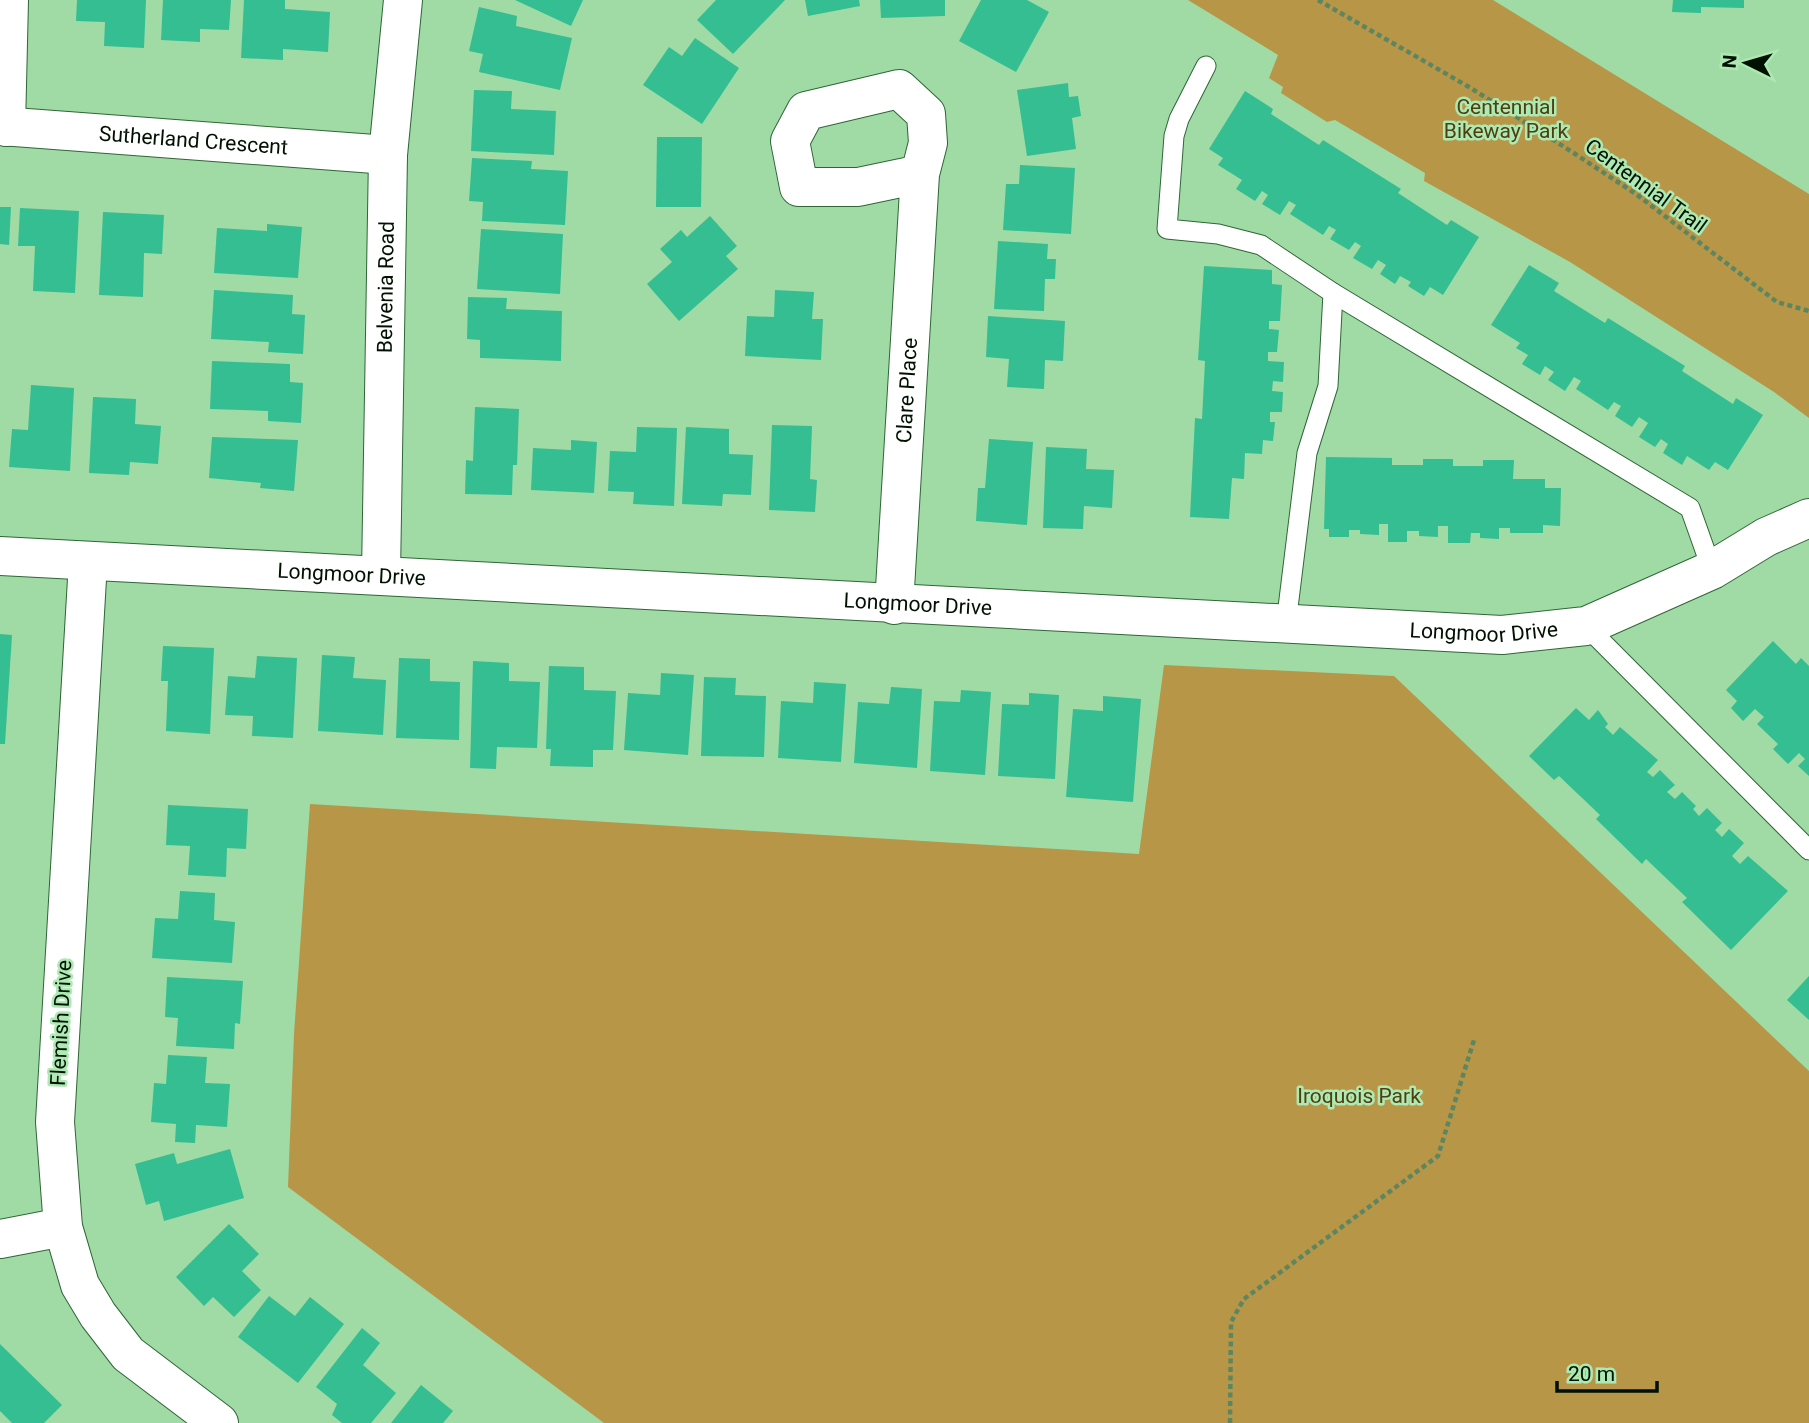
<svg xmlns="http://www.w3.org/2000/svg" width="1809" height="1423" font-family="Roboto,sans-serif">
	<rect width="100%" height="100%" fill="#a0dba5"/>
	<g fill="#b79648">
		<path d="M1188 0H1493L1809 194V418L1774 392 1570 262 1424 181 1425 173 1335 120 1327 122 1281 93 1283 87 1269 78 1278 55Z"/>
		<path d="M1164 665 1394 676 1809 1071V1423H604L288 1187 294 1034 310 804 1139 854Z"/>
	</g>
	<g fill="#34be92">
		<path d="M77 0H146L144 48 104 46 105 22 76 21Z"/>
		<path d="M163 0H231L229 30 200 29V42L161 40Z"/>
		<path d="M244 0H285V9L330 12 328 52 283 49V60L241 58Z"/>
		<path d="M515 0H583L571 26Z"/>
		<path d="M716 0H785L733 54 697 20Z"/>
		<path d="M805 0H859L860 6 808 16Z"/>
		<path d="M880 0H945V16L881 18Z"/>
		<path d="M981 0H1027L1049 12 1016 72 959 41Z"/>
		<path d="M1673 0H1744V8L1701 7V13L1672 12Z"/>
		<path d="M479 7 517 16 516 26 572 38 560 90 479 72 483 54 469 51Z"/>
		<path d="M695 38 739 68 702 124 643 85 669 47 682 56Z"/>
		<path d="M1068 83 1069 97 1078 96 1081 116 1072 118 1076 149 1027 156 1017 90Z"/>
		<path d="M474 90 512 91 511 109 556 111 554 155 471 151Z"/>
		<path d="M1245 91 1273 109 1271 114 1319 145 1323 140 1401 189 1398 193 1447 225 1451 220 1479 237 1443 295 1430 287 1424 296 1408 286 1411 282 1400 276 1395 284 1380 274 1386 265 1378 260 1372 269 1353 258 1361 246 1355 242 1349 250 1330 239 1336 230 1329 226 1323 235 1290 214 1296 205 1289 201 1280 215 1262 204 1268 195 1262 191 1255 201 1236 189 1242 180 1218 165 1223 158 1209 149Z"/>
		<path d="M657 137H702L701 207H656Z"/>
		<path d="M472 158 532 161 531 169 568 171 565 225 482 221 483 202 469 201Z"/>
		<path d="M1020 165 1075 168 1071 234 1003 230 1006 184H1019Z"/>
		<path d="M0 207H11L9 245 0 244Z"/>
		<path d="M20 208 79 211 75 293 33 291 35 246H18Z"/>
		<path d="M103 212 164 215 162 254 144 253 143 297 99 295Z"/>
		<path d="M710 216 737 246 726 256 738 269 679 321 647 284 672 262 660 249 681 230 687 237Z"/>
		<path d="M267 224 302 227 298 278 214 273 217 228 267 231Z"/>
		<path d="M481 229 563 234 560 294 477 289Z"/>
		<path d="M998 241 1048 244 1047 259H1056L1055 279H1045L1044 311 994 309Z"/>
		<path d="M1529 265 1559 283 1554 291 1605 323 1608 318 1685 366 1682 371 1733 404 1736 398 1763 415 1728 470 1715 462 1709 470 1687 456 1682 465 1663 453 1668 444 1661 439 1655 447 1639 437 1648 423 1639 417 1632 427 1615 416 1621 406 1614 402 1608 410 1576 389 1581 381 1574 377 1565 391 1548 380 1554 372 1545 366 1540 375 1522 364 1528 355 1516 348 1520 343 1491 325Z"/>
		<path d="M1204 266 1272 270V284L1282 285 1280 321H1269V329L1279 330 1277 352H1268V361L1284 362 1283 382 1273 381 1272 391 1283 392 1282 412H1270V422H1275L1273 441 1263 440 1262 454 1245 453 1244 479 1232 478 1229 519 1190 517 1195 418 1202 419 1205 361 1198 360Z"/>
		<path d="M214 290 293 295 292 314 305 315 303 354 268 352 269 342 211 339Z"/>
		<path d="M775 290 814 292 812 319H823L821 360 745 356 747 316 774 317Z"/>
		<path d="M468 297 507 298 506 309 562 311 561 361 480 358V340L467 339Z"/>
		<path d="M988 316 1065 321 1063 361 1045 360 1044 389 1007 387 1009 359 986 357Z"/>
		<path d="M212 361 290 364V382L303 383 301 423 268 421V411L210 409Z"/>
		<path d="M31 385 74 388 70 471 9 467 12 429 28 430Z"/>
		<path d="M93 397 136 399 135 424 161 426 158 464 130 462 129 475 89 473Z"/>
		<path d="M475 407 519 409 517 465H513L512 495 465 494 466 460 473 461Z"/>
		<path d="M772 425 812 426 810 479 817 480 815 512 769 510Z"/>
		<path d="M637 427 677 428 674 506 633 504 634 492 608 491 610 451 636 452Z"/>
		<path d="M686 427 729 429V454L753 455 751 495 723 494 722 506 682 504Z"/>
		<path d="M212 437 298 440 294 491 260 488 261 483 209 478Z"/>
		<path d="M989 439 1033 442 1027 525 976 521 978 488H985Z"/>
		<path d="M571 440 597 442 594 493 531 490 533 448 571 450Z"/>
		<path d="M1046 447 1087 449 1086 469 1114 470 1112 508 1084 506 1083 529 1043 528Z"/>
		<path d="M1326 457 1392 458V465H1423V459H1453V466H1483V460H1514L1513 479H1545V488H1561L1560 526 1543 525V533H1510V528H1499V539L1480 538V533H1471L1470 543H1448V526H1438V537L1419 536V531H1407V542H1388V524H1379V535L1360 534V530H1349V537H1329V529H1324Z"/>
		<path d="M0 634 12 635 5 744H0Z"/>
		<path d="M1773 641 1796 664 1801 658 1809 666V776L1798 766 1805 759 1799 753 1788 764 1773 749 1778 744 1757 724 1764 717 1755 709 1743 721 1731 708 1737 701 1726 690Z"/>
		<path d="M163 646 214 648 210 734 166 731 168 681H161Z"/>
		<path d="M322 655 355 657 353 678 386 680 383 735 318 731Z"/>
		<path d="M257 656 297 658 293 738 252 736 253 716 225 715 228 676 255 678Z"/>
		<path d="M399 658 430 659V681L460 682 459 740 396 738Z"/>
		<path d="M473 661 509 663V681L540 682 537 748 497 747 496 769 470 768Z"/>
		<path d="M549 666 584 667V690L616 691 613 750H593V767L550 766 551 749H546Z"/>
		<path d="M661 673 694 675 688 755 624 750 628 693 660 695Z"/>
		<path d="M704 677 736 678 735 695 766 696 764 757 701 756Z"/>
		<path d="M814 682 846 684 841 762 778 758 781 701 813 703Z"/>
		<path d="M891 687 922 689 917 768 854 763 858 702 889 704Z"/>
		<path d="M961 690 991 692 985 775 930 771 934 701 960 702Z"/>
		<path d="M1029 693 1059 695 1055 779 998 776 1002 704 1029 705Z"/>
		<path d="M1103 696 1141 699 1133 802 1066 797 1073 709 1103 711Z"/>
		<path d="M1576 708 1589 720 1598 710 1608 724 1605 727 1613 735 1620 727 1658 760 1647 772 1653 777 1660 770 1675 785 1667 792 1675 799 1682 792 1696 806 1693 809 1699 816 1707 808 1722 823 1715 830 1722 837 1729 829 1744 843 1732 856 1740 864 1748 856 1788 891 1731 950 1682 902 1687 898 1646 859 1642 864 1596 819 1600 815 1559 776 1554 780 1529 756Z"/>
		<path d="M168 805 248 809 246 849 227 848 226 877 188 875 190 846 166 845Z"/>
		<path d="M180 891 215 893 214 920 235 922 232 963 152 958 155 918 178 919Z"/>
		<path d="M1809 976V1020L1787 1000Z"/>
		<path d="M167 977 243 981 240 1024 235 1023 234 1049 176 1046 178 1018 165 1017Z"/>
		<path d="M168 1055 207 1057 205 1083 230 1084 227 1127 196 1125 195 1143 175 1142 176 1124 151 1122 154 1083 166 1084Z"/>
		<path d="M230 1149 244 1198 164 1221 159 1201 146 1205 135 1164 174 1153 177 1164Z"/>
		<path d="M229 1224 259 1254 242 1271 261 1290 234 1317 213 1297 204 1306 176 1277Z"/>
		<path d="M269 1296 295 1316 310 1297 344 1324 298 1383 238 1337Z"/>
		<path d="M362 1328 380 1343 363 1365 396 1393 371 1423H342L332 1415 337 1404 316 1387Z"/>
		<path d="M0 1344 62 1405 44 1423H12L0 1411Z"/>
		<path d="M421 1385 453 1411 443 1423H391Z"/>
	</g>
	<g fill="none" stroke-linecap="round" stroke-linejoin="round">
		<defs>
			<g id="lane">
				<path d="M1206 66 1179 119 1174 136 1167 229 1218 234 1261 245 1333 293 1690 508 1712 570"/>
				<path d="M1286 624 1307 453 1328 386 1333 293"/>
				<path d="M1586 626 1809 850"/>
			</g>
			<g id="street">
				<path id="s1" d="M0 126 388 155"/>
				<path d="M6 127 9 0"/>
				<path d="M88 562 55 1122 63 1227 80 1285 98 1315 128 1354 219 1423"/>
				<path id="s2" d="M381 574 388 155 403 0"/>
				<path id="s3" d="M894 605 920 174 928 143 926 114 899 89 806 111 790 141 799 187H858L920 174"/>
				<path d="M0 1239 63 1227"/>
			</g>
			<g id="secondary">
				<path id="s4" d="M0 556 1502 635 1586 626 1712 570 1766 537 1809 518"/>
			</g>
		</defs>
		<use href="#lane" stroke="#2e6636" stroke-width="21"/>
		<use href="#street" stroke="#2e6636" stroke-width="40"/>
		<use href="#secondary" stroke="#2e6636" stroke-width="40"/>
		<g stroke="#5d8660" stroke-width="4.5" stroke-dasharray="5 3.5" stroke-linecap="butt">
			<path d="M1318 0 1469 87 1566 148 1636 194 1777 302 1809 311"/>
			<path d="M1230 1423 1231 1322 1244 1299 1438 1156 1474 1040"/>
		</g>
		<use href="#lane" stroke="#fff" stroke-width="19"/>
		<use href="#street" stroke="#fff" stroke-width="38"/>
		<use href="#secondary" stroke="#fff" stroke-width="38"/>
	</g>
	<g text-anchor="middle" stroke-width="5" stroke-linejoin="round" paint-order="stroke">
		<g font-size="21" fill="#503e11" stroke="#ade9b2">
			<text x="1506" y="114">Centennial<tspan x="1506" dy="24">Bikeway Park</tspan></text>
			<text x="1359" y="1103">Iroquois Park</text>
		</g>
		<g font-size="21" fill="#001102" stroke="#ade9b2">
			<text dy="7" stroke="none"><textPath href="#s1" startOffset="194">Sutherland Crescent</textPath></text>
			<text transform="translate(1646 186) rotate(36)" y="7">Centennial Trail</text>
			<text dy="7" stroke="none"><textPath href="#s2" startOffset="287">Belvenia Road</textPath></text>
			<text dy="7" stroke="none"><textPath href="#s3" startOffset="215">Clare Place</textPath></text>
			<text dy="7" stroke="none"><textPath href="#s4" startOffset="352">Longmoor Drive</textPath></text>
			<text dy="7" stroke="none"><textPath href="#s4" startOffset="919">Longmoor Drive</textPath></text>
			<text dy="7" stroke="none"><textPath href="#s4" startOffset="1486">Longmoor Drive</textPath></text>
			<text transform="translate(61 1023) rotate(-87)" y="7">Flemish Drive</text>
		</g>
	</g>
	<g transform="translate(1746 63) rotate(275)" stroke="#ade9b2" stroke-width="5" paint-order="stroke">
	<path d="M0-5L12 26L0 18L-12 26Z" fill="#001102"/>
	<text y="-10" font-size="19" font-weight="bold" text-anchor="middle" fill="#001102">N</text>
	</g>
	<path d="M1557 1381v10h100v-10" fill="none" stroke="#001102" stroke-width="3.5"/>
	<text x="1568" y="1381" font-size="21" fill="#001102" stroke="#ade9b2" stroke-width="5" paint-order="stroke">20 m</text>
</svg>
